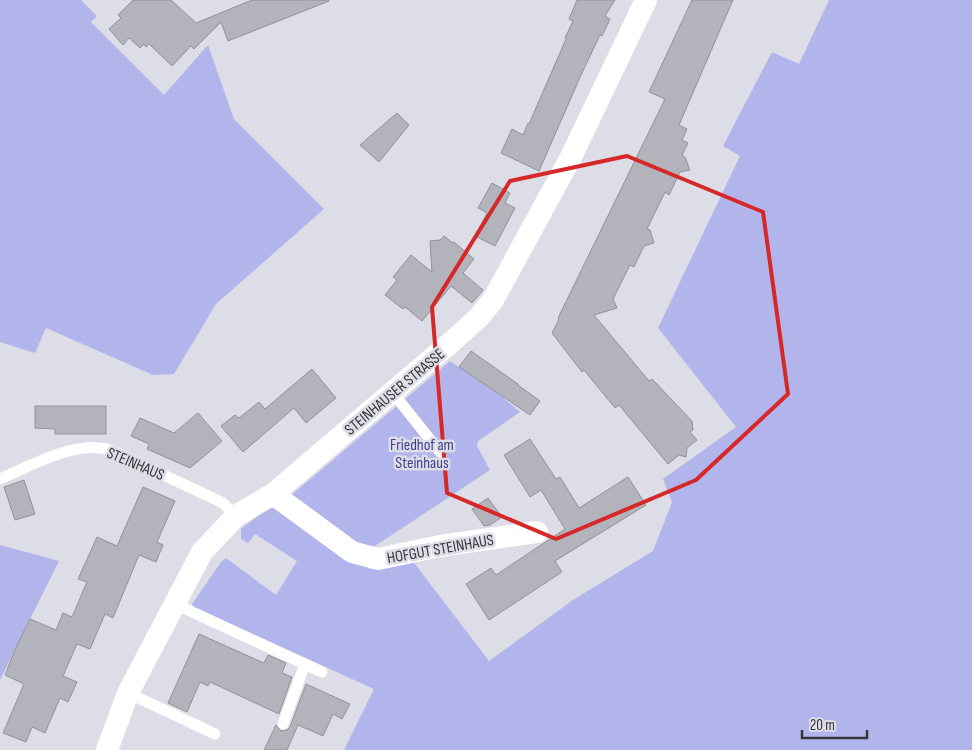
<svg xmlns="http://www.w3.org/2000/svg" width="972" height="750" font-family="'Sofia Sans Condensed',sans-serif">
	<rect width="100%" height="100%" fill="#dcdde6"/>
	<g fill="#b1b5eb">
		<path d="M0 0H81L97 16 91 22 164 95 208 45 234 119 324 209 216 304 174 374 153 375 46 328 35 353 0 342Z"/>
		<path d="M829 0H972V750H344L374 689 200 610 195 608 192 604 221 562 226 558 276 595 297 561 255 534 248 543 241 539V529L268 508H276L370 569 412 560 489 661 573 600 653 551 672 502 663 479 736 427 658 328 740 156 723 146 772 52 799 64Z"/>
		<path d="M450 361 500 395 520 412 478 441 477 446 490 470 369 550 289 497Z"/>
		<path d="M0 545 59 561 0 680Z"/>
	</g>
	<g fill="#b2b3bb" stroke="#919299">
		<path d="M133 0H171L196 23 252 0H329V1L228 41 221 22 194 49 191 46 172 66 149 44 146 47 144 44 140 48 129 38 123 45 109 29 121 18 118 15Z"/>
		<path d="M577 0H615L605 16 610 19 602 36 600 35 581 75 539 171 501 153 512 129 523 135 528 123 529 124 566 39 565 38 573 21 569 19Z"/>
		<path d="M692 0H733L679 125 687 129 682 140 688 143 682 155 685 157 690 170 680 172 669 195 665 192 647 229 650 230 654 243 644 246 634 267 630 265 613 299 617 308 594 315 649 381 652 379 692 421 693 430 690 432 697 440 687 448 686 457 679 455 668 464 619 405 615 408 584 370 582 372 552 333 559 319 558 318 665 99 649 92Z"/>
		<path d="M397 113 409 125 379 162 360 145Z"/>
		<path d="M492 183 510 193 505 203 515 208 495 246 475 236 487 213 478 208Z"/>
		<path d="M444 236 453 243 454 242 474 259 463 273 483 290 472 303 451 286 422 321 405 307 403 309 385 295 397 280 393 277 411 255 432 272 430 241 440 240Z"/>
		<path d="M471 351 518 384V385L540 401 530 415 459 367Z"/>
		<path d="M312 369 336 398 306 423 294 408 243 452 221 426 235 415 239 418 259 402 265 409Z"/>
		<path d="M35 406H106V434H55V429L35 428Z"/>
		<path d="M198 413 222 441 190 468 147 449 149 444 131 436 140 418 174 433Z"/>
		<path d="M530 439 556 479 560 477 579 508 628 477 646 505 555 561 562 572 489 620 466 584 491 568 496 575 565 529 541 490 530 497 504 455Z"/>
		<path d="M24 480 35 514 15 520 4 487Z"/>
		<path d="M143 487 175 501 157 542 163 545 156 562 139 555 113 618 105 614 90 649 77 644 63 676 77 682 68 702 60 698 45 733 32 727 26 742 3 733 24 684 5 675 17 645 30 619 56 630 63 613 72 617 87 582 78 579 97 537 117 546Z"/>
		<path d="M488 498 502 517 490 525 484 526 472 509Z"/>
		<path d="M199 634 264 663 268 655 286 663 282 673 292 677 279 714 210 682 208 686 200 682 187 712 168 703Z"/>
		<path d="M306 684 350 704 342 719 333 714 323 736 298 725 287 750H264L276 725 281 731 287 730 290 727Z"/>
	</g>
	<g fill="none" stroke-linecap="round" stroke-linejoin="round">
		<g stroke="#fff" stroke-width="11">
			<path d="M393 393 440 452"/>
			<path d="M0 479C28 467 69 444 100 448 105 448 110 450 115 452L223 503 236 516"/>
			<path d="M175 604 322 672"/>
			<path d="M128 693 215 734"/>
			<path d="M283 724 305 664"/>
		</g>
		<g stroke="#fff" stroke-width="22">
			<path d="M273 494 352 552 378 559 440 546 537 532"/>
			<path d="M107 750 128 693 202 552 236 516 273 494 456 338 479 317 493 300 571 157 646 0"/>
		</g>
	</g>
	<path fill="none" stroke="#d62828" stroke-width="4" stroke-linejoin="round" d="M627 156 763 212 788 394 696 480 556 539 447 493 432 307 510 181Z"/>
	<g text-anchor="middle" stroke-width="5" stroke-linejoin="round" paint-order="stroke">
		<g font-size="16" fill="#353639" stroke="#dcdde6">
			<text transform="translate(394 391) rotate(-40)" y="6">STEINHAUSER STRASSE</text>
			<text transform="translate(136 463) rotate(23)" y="6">STEINHAUS</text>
			<text transform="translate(440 548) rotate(-10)" y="6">HOFGUT STEINHAUS</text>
		</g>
		<g font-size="16" fill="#423f8e" stroke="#dcdde6">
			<text x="422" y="450">Friedhof am<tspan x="422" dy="18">Steinhaus</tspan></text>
		</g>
	</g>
	<path d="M802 730v8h65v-8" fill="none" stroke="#353639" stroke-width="2.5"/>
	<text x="810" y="730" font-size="15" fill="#353639" stroke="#dcdde6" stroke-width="4" paint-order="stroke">20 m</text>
</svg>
